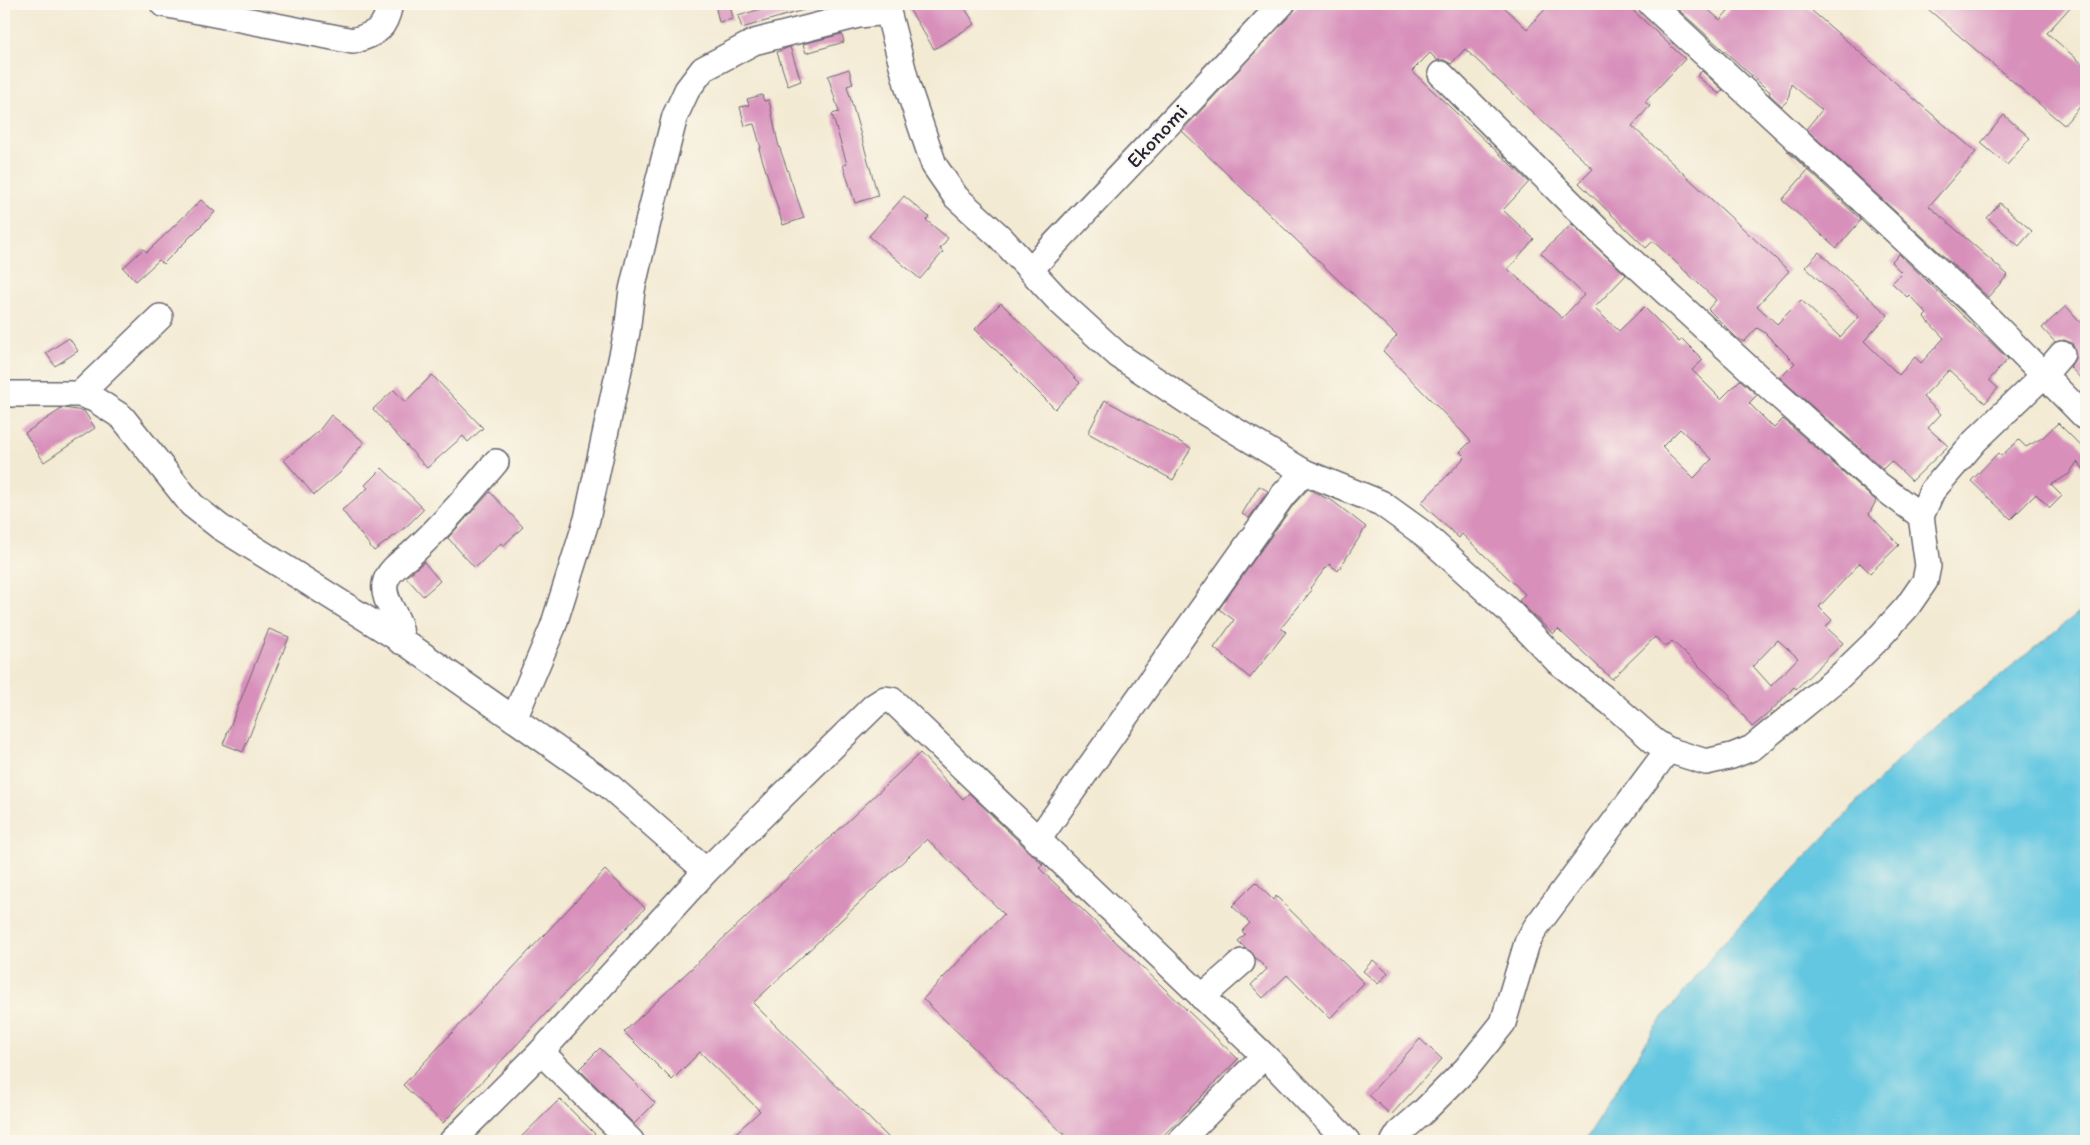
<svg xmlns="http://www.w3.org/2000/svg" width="2090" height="1145" font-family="Itim,sans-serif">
	<rect width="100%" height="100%" fill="#fbf7ec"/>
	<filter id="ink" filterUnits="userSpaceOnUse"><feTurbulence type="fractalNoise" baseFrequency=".02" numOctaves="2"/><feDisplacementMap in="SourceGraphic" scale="10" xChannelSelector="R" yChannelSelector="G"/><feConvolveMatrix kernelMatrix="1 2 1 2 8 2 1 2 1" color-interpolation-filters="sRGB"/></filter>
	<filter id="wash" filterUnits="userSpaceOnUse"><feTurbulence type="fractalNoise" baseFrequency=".0096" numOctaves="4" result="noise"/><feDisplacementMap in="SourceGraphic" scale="20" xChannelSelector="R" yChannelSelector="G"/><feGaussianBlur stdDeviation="1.12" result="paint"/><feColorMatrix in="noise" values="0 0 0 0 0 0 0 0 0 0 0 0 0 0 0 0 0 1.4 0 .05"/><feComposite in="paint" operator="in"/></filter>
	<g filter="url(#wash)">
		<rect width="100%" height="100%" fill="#f3ead3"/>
		<path fill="#63c7e1" stroke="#42748e" d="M2083 609 2086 611V1141H1585L1654 1029 1721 945 1911 747Z"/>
		<g id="blocks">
			<g fill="#d890bb" fill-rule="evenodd">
				<path d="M715 4H730L733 19 719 22Z"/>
				<path d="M777 4H813L814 7 742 28 738 16Z"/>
				<path d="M906 4H962L975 24 934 49Z"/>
				<path d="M1300 4H1501L1527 29 1550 4H1626L1685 59 1645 102 1650 106 1632 126 1789 271 1757 306 1777 324 1801 300 1840 337 1859 317 1805 267 1819 252 1888 315 1864 341 1899 375 1915 357 1921 363 1944 338 1924 317 1927 314 1909 295 1907 297 1892 283 1902 273 1891 262 1899 254 2008 359 1989 380 1998 388 1985 403 1949 370 1923 397 1941 414 1928 428 1948 446 1912 481 1891 461 1883 469 1780 378 1795 363 1764 332 1757 328 1744 342 1737 338 1708 309 1716 300 1653 241 1646 248 1579 183 1593 169 1465 49 1451 64 1444 60H1437L1430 53 1412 71 1529 182 1503 210 1534 239 1508 269 1562 318 1584 295 1541 253 1572 224 1626 275 1594 308 1619 331 1644 307 1679 342 1682 339 1703 360 1692 370 1721 399 1740 380 1757 395 1749 403 1774 428 1783 419 1876 501 1869 514 1899 545 1870 573 1860 563 1819 607 1832 620 1826 627 1843 643 1796 689 1794 687 1770 712 1752 727 1729 697 1731 696 1672 641 1666 647 1655 637 1612 679 1558 629 1553 634 1519 601 1525 594 1462 534 1459 538 1421 503 1465 457 1460 452 1471 441 1383 351 1397 336 1182 131ZM1680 429 1712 459 1694 478 1662 447ZM1778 640 1798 658 1771 686 1753 666Z"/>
				<path d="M1672 4H1702L1720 20 1734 4H1804L1976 152 1929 206 2008 275 1988 297 1806 129 1822 110 1791 84 1788 100 1782 106 1769 94 1770 92Z"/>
				<path d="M1922 4H2073L2047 33 2086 67V100L2064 125Z"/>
				<path d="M842 34 844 42 806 53 803 44Z"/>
				<path d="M790 47 801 81 788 86 777 52Z"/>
				<path d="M849 69 853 84 847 86 878 196 855 203 843 165 847 164 832 114 839 112 828 76Z"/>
				<path d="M1702 71 1723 90 1719 94 1697 76Z"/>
				<path d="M762 95 764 101 769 100 778 143 804 218 783 225 759 149 761 148 754 124 745 126 740 107 749 105 747 99Z"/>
				<path d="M2004 115 2030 138 2007 165 1981 143Z"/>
				<path d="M1787 151H1788L1876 234 1861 220 1837 248 1782 200 1808 170Z"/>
				<path d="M904 196 929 217 926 220 948 238 940 249 943 252 920 279 869 236Z"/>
				<path d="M201 200 215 212 163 264 159 260 136 281 123 268 143 249 147 252Z"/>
				<path d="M2000 203 2032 231 2019 246 1987 218Z"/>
				<path d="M1001 303 1080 383 1055 409 975 329Z"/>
				<path d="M2066 306 2086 328V384L2070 367 2076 356 2072 343 2064 340 2055 342 2042 328Z"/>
				<path d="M69 338 78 351 55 366 46 353Z"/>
				<path d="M432 375 483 428 468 442 463 436 427 468 373 409 394 390 405 402Z"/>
				<path d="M1105 400 1191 448 1173 480 1088 433Z"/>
				<path d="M63 408 84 411 95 428 44 462 25 433Z"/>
				<path d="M331 415 364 442 340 473 314 495 284 460 318 432Z"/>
				<path d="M2058 423 2086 451V471L2077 462 2069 474 2051 485 2062 496 2050 508 2036 494 2011 519 1971 481 1998 453 2001 456 2019 440 2026 447 2042 438Z"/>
				<path d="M382 468 424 509 407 526 374 551 342 510 368 488 365 485Z"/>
				<path d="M1259 486 1268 491 1249 518 1242 514Z"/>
				<path d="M1308 489 1334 502 1366 527 1338 571 1329 564 1310 588 1312 590 1281 628 1286 632 1250 678 1214 648 1234 620 1219 609 1294 504Z"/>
				<path d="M490 492 523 527 503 546 501 543 475 568 448 538Z"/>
				<path d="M424 562 440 581 423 596 406 577Z"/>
				<path d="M269 629 289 637 243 752 223 744Z"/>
				<path d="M920 753 963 799 969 793 1043 865 1039 868 1238 1059 1158 1141H1071L923 999 1004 914 927 839 753 1003 892 1141H727L760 1111 700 1052 672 1080 624 1032Z"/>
				<path d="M605 870 645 908 443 1123 403 1085Z"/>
				<path d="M1256 882 1273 900 1276 896 1364 983 1330 1018 1287 975 1263 998 1251 985 1267 969 1238 941 1245 934 1242 931 1250 923 1232 906Z"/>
				<path d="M1373 960 1388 973 1378 984 1363 971Z"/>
				<path d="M1420 1039 1442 1059 1391 1115 1369 1095Z"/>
				<path d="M600 1048 655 1103 634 1124 579 1069Z"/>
				<path d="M560 1099 602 1141H517Z"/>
			</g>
		</g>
	</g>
	<g filter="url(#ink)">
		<use href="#blocks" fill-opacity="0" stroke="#6b6870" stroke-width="1"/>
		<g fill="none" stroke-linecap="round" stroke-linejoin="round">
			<defs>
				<g id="minor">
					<path d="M163 4 353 41C378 33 385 29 390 4"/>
					<path d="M886 4 908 88 934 165 956 197 1000 237 1060 302 1118 355 1196 407 1304 472 1381 503 1424 534 1510 612 1558 662 1612 704 1654 741 1668 750"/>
					<path d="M1651 4 1974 304 2086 418"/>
					<path d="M1441 74 1598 230 1767 385 1879 485 1921 516"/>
					<path d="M1031 269 1282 4"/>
					<path d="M4 394H80L94 399 122 417 192 505 220 527 410 646 608 785 706 871"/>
					<path d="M80 394 160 317"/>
					<path d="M400 641C405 619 382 605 385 584 387 572 401 562 410 555 441 527 469 494 496 462"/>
					<path d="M514 719 553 627 587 519 627 332 632 290 647 226 675 116 687 90 703 69 754 42 859 15 888 12"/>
					<path d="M1037 841 1283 495 1304 472"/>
					<path d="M1202 997 1242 962"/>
					<path d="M541 1052 631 1141"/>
					<path d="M452 1141 541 1052 706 871 874 706 885 699 892 700 1277 1068 1347 1141"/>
					<path d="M1180 1141 1264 1056"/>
					<path d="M1394 1141 1399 1133 1423 1112 1466 1069 1503 1023 1527 943 1536 927 1668 750 1706 762 1732 756 1752 748 1840 676 1875 642 1907 607 1925 581 1928 566 1921 516 1932 491 1975 441 2043 376 2062 354"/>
				</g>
			</defs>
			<use href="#minor" stroke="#6b6870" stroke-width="28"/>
			<use href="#minor" stroke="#fff" stroke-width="25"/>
		</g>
	</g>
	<g text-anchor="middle" stroke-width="4" stroke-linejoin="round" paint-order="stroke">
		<g font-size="21" fill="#22223b" stroke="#fbf7ec">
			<text transform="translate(1157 136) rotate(-47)" y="7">Ekonomi</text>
		</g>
	</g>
	<rect width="2090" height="1145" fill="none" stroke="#fbf7ec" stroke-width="20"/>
</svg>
